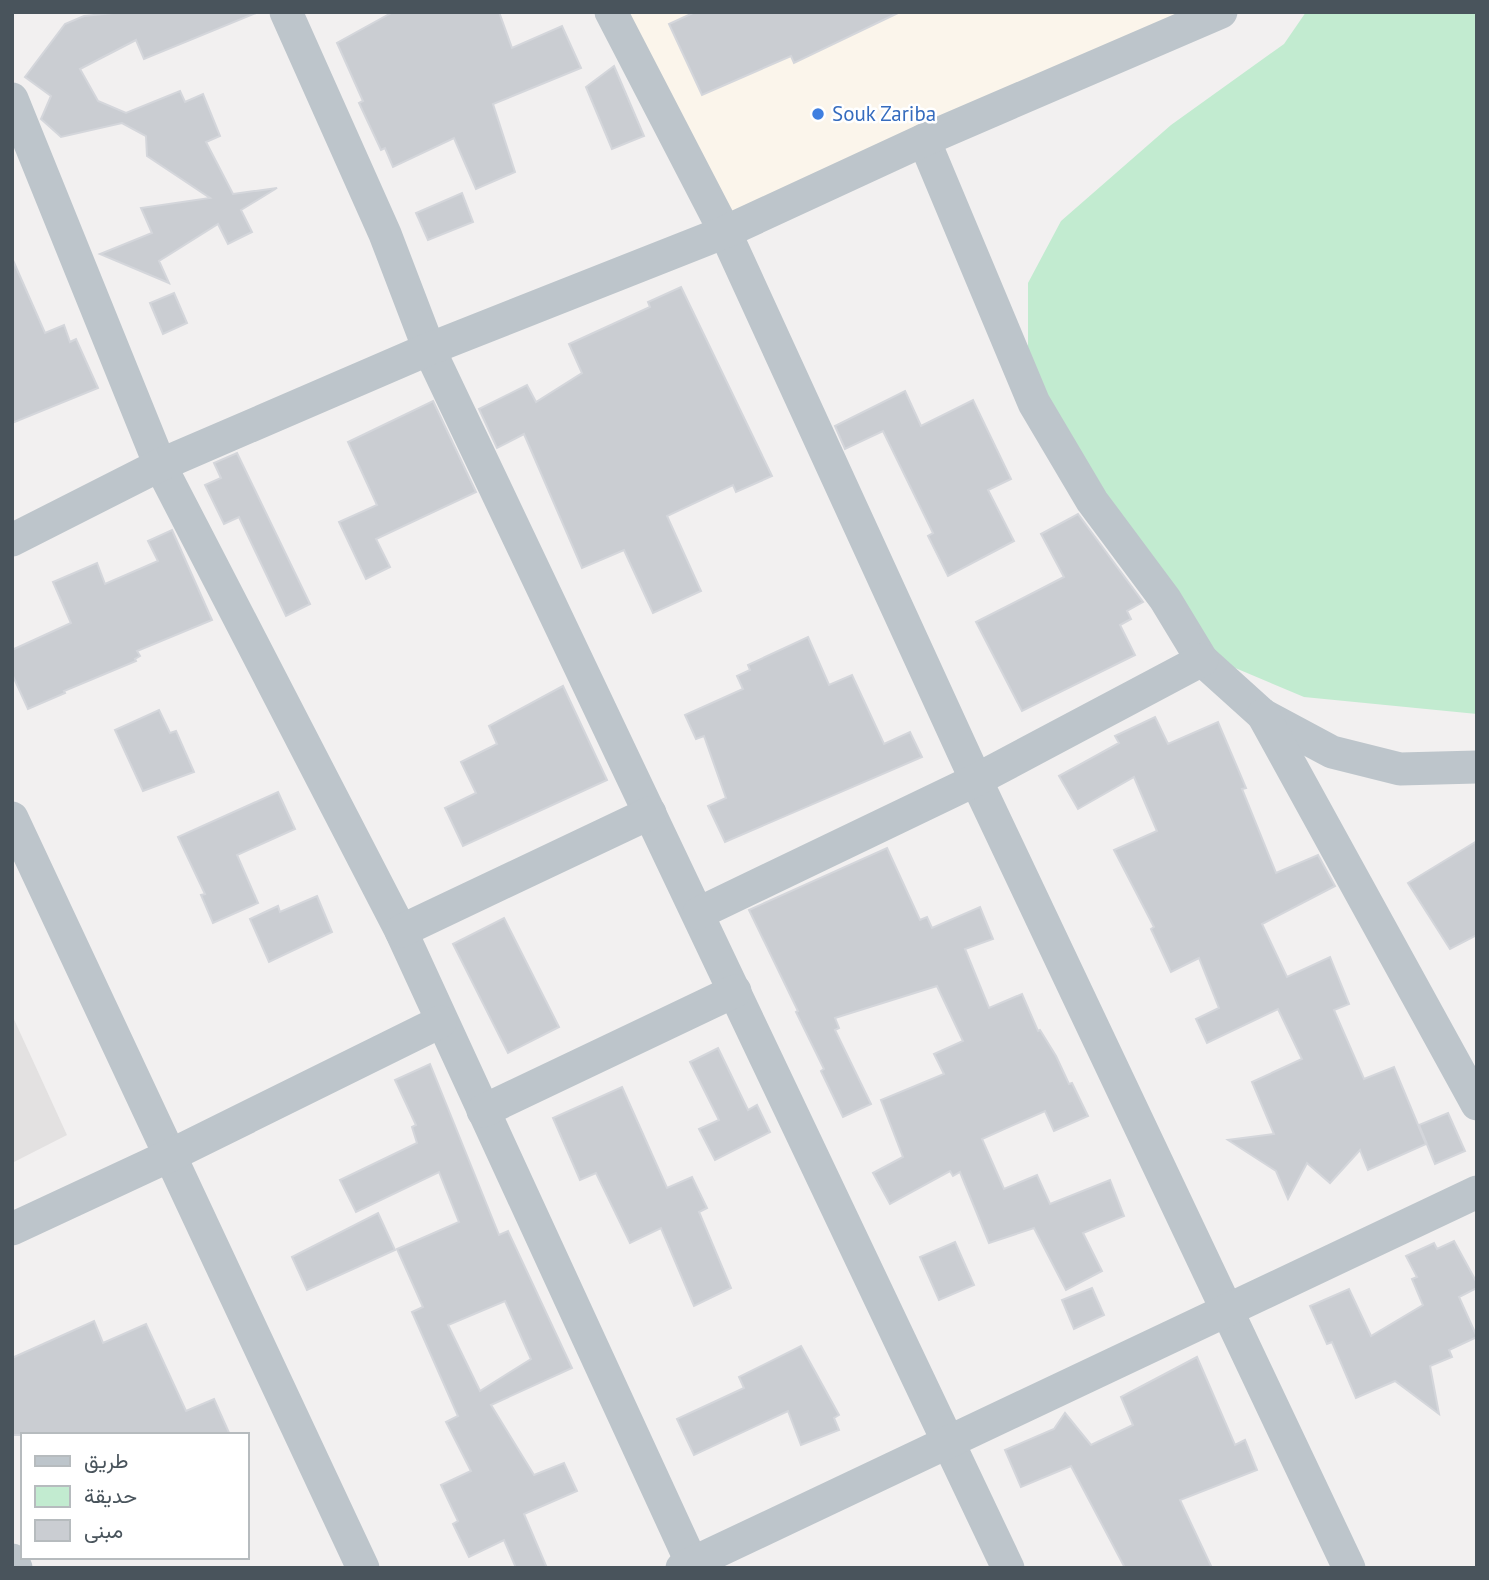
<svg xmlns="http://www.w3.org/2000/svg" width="1489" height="1580" font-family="'PT Sans',Vazirmatn,sans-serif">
	<rect width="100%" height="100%" fill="#f2f0f0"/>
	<path fill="#fbf5eb" d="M623 12H1194L728 216Z"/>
	<path fill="#e3e1e1" d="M12 1015 67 1135 12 1163Z"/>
	<path fill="#c2ebd0" d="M1306 12H1477V714L1304 697 1221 662 1104 509 1028 359V283L1061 221 1171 125 1284 44Z"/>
	<g fill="#cacdd2" stroke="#d4d6db" stroke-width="2" fill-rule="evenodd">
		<path d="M123 12 256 13 144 59 136 40 80 69 98 101 126 113 180 91 185 102 203 94 220 136 206 142 233 194 277 188 241 210 252 232 228 244 218 224 159 261 169 283 100 254 152 233 141 208 210 198 147 156 146 136 122 123 61 137 41 119 51 96 25 77 65 24 84 16Z"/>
		<path d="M393 12H499L512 48 562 26 581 68 493 104 515 172 476 189 454 138 393 167 385 148 381 150 359 103 363 101 337 43Z"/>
		<path d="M695 12H900L794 63 791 56 702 95 669 24Z"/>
		<path d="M614 66 644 136 612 149 586 87Z"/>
		<path d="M462 193 473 222 428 240 416 213Z"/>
		<path d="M12 258 45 333 64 325 70 342 76 339 98 388 12 423Z"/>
		<path d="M681 287 772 476 736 492 733 485 667 516 701 591 653 613 624 550 582 568 524 434 497 448 479 409 527 385 536 402 582 373 569 344 650 307 648 302Z"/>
		<path d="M174 293 187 323 163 334 150 303Z"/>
		<path d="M905 391 921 426 973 400 1011 479 988 490 1014 541 948 576 928 536 933 533 883 431 845 449 835 426Z"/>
		<path d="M433 401 476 492 376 539 390 567 366 579 339 522 377 505 348 442Z"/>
		<path d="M237 453 310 604 286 616 239 517 224 524 205 485 221 478 214 463Z"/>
		<path d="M1078 514 1143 602 1127 611 1131 619 1120 625 1135 655 1022 711 976 622 1064 577 1041 534Z"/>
		<path d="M172 530 212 620 137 651 140 656 135 659 136 661 64 691 65 693 28 709 12 674V650L71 623 53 582 97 563 105 584 158 561 148 541Z"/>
		<path d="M808 637 829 685 852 675 884 744 910 732 922 757 725 842 708 806 726 798 704 736 696 739 685 715 743 689 737 676 750 670 748 665Z"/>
		<path d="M563 686 607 780 463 846 445 808 476 793 461 762 497 744 489 726Z"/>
		<path d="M159 710 170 733 176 731 194 772 143 791 115 730Z"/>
		<path d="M1155 717 1168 744 1218 722 1246 788 1242 789 1276 873 1318 855 1335 886 1262 924 1287 977 1330 957 1349 1004 1334 1010 1364 1079 1394 1067 1426 1144 1368 1170 1360 1150 1330 1183 1307 1163 1288 1199 1276 1171 1228 1140 1274 1134 1252 1082 1302 1059 1278 1009 1207 1043 1196 1019 1219 1008 1199 958 1171 972 1151 929 1154 927 1114 850 1157 831 1134 777 1078 809 1059 776 1119 743 1115 736Z"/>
		<path d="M278 792 295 829 237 855 258 903 213 923 201 895 205 894 178 837Z"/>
		<path d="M1477 841V935L1450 949 1408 883Z"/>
		<path d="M887 848 920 920 927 917 932 928 980 907 993 939 965 949 989 1008 1022 994 1038 1031 1040 1030 1056 1056 1069 1084 1072 1083 1088 1116 1054 1131 1045 1111 982 1139 1004 1189 1037 1175 1050 1204 1110 1180 1124 1216 1083 1233 1102 1271 1066 1290 1034 1228 989 1243 960 1172 953 1176 950 1171 890 1204 873 1173 903 1157 881 1100 944 1074 934 1054 963 1041 937 986 835 1018 839 1028 835 1030 871 1104 843 1117 821 1071 824 1069 796 1012 798 1011 749 910Z"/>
		<path d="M317 896 332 932 269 962 250 919 278 906 280 912Z"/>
		<path d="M504 918 559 1027 508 1053 453 944Z"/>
		<path d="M718 1048 748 1110 757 1105 770 1132 715 1160 699 1129 719 1120 690 1062Z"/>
		<path d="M430 1064 499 1235 508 1231 572 1368 491 1405 534 1475 564 1463 577 1491 524 1514 547 1568H516L504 1540 469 1557 453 1524 458 1521 441 1485 471 1471 446 1422 458 1416 412 1312 423 1307 397 1249 459 1222 439 1172 356 1212 340 1180 417 1143 412 1127 416 1125 395 1080ZM505 1301 531 1359 480 1391 448 1325Z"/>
		<path d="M622 1087 667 1188 692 1177 707 1208 699 1212 731 1288 694 1306 661 1228 630 1243 596 1173 580 1180 553 1118Z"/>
		<path d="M1448 1113 1465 1151 1435 1164 1419 1125Z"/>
		<path d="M378 1213 395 1250 307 1290 292 1257Z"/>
		<path d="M1454 1241 1477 1283V1288L1459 1297 1477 1337 1449 1350 1452 1357 1430 1366 1439 1414 1395 1381 1356 1398 1332 1342 1327 1344 1310 1306 1349 1289 1371 1336 1423 1305 1412 1279 1417 1277 1406 1256 1434 1243 1437 1249Z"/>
		<path d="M955 1242 974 1285 939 1300 920 1257Z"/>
		<path d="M1092 1288 1104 1315 1074 1329 1062 1300Z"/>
		<path d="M94 1321 103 1343 146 1324 186 1411 214 1399 230 1435H12V1358Z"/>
		<path d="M801 1346 839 1415 834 1418 839 1430 801 1445 788 1411 694 1455 677 1419 744 1388 739 1377Z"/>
		<path d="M1197 1357 1235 1445 1245 1440 1257 1470 1180 1500 1212 1568H1125L1071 1466 1021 1487 1005 1450 1054 1429 1065 1413 1091 1445 1133 1425 1121 1397Z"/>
	</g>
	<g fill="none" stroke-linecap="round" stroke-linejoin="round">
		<g stroke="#bdc5cb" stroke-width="33">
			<path d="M286 12 385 234 429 349 1008 1568"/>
			<path d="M611 12 725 232 976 780 1349 1568"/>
			<path d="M12 99 160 465 401 931 694 1568"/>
			<path d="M924 140 1034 403 1092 501 1165 599 1202 660 1263 715 1332 752 1400 769 1477 767"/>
			<path d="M12 540 160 465 429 349 725 232 924 140 1221 12"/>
			<path d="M1263 715 1477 1104"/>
			<path d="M12 818 363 1568"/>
			<path d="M699 913 976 780 1202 660"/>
			<path d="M401 931 650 813"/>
			<path d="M483 1111 735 991"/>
			<path d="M12 1229 171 1155 440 1022"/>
			<path d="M12 1560 16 1568"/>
			<path d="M682 1568 1477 1192"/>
		</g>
	</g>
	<circle fill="#3f7fe0" stroke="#fff" stroke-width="2.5" cx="818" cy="114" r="7"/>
	<g text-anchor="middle" stroke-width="5" stroke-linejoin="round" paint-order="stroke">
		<g font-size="21" fill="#366cbe" stroke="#fff" text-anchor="start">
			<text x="832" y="121">Souk Zariba</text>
		</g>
	</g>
	<rect width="1489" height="1580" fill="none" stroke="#49545c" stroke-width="28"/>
	<rect x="21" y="1433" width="228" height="126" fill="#ffffff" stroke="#b6bbbe" stroke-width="2"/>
	<rect x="35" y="1456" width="35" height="10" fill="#bdc5cb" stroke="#b6bbbe" stroke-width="2"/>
	<text x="84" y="1468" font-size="21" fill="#49545c">طريق</text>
	<rect x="35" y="1486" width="35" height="21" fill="#c2ebd0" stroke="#b6bbbe" stroke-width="2"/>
	<text x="84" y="1503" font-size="21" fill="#49545c">حديقة</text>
	<rect x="35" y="1520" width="35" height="21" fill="#cacdd2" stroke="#b6bbbe" stroke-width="2"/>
	<text x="84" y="1538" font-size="21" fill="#49545c">مبنى</text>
</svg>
